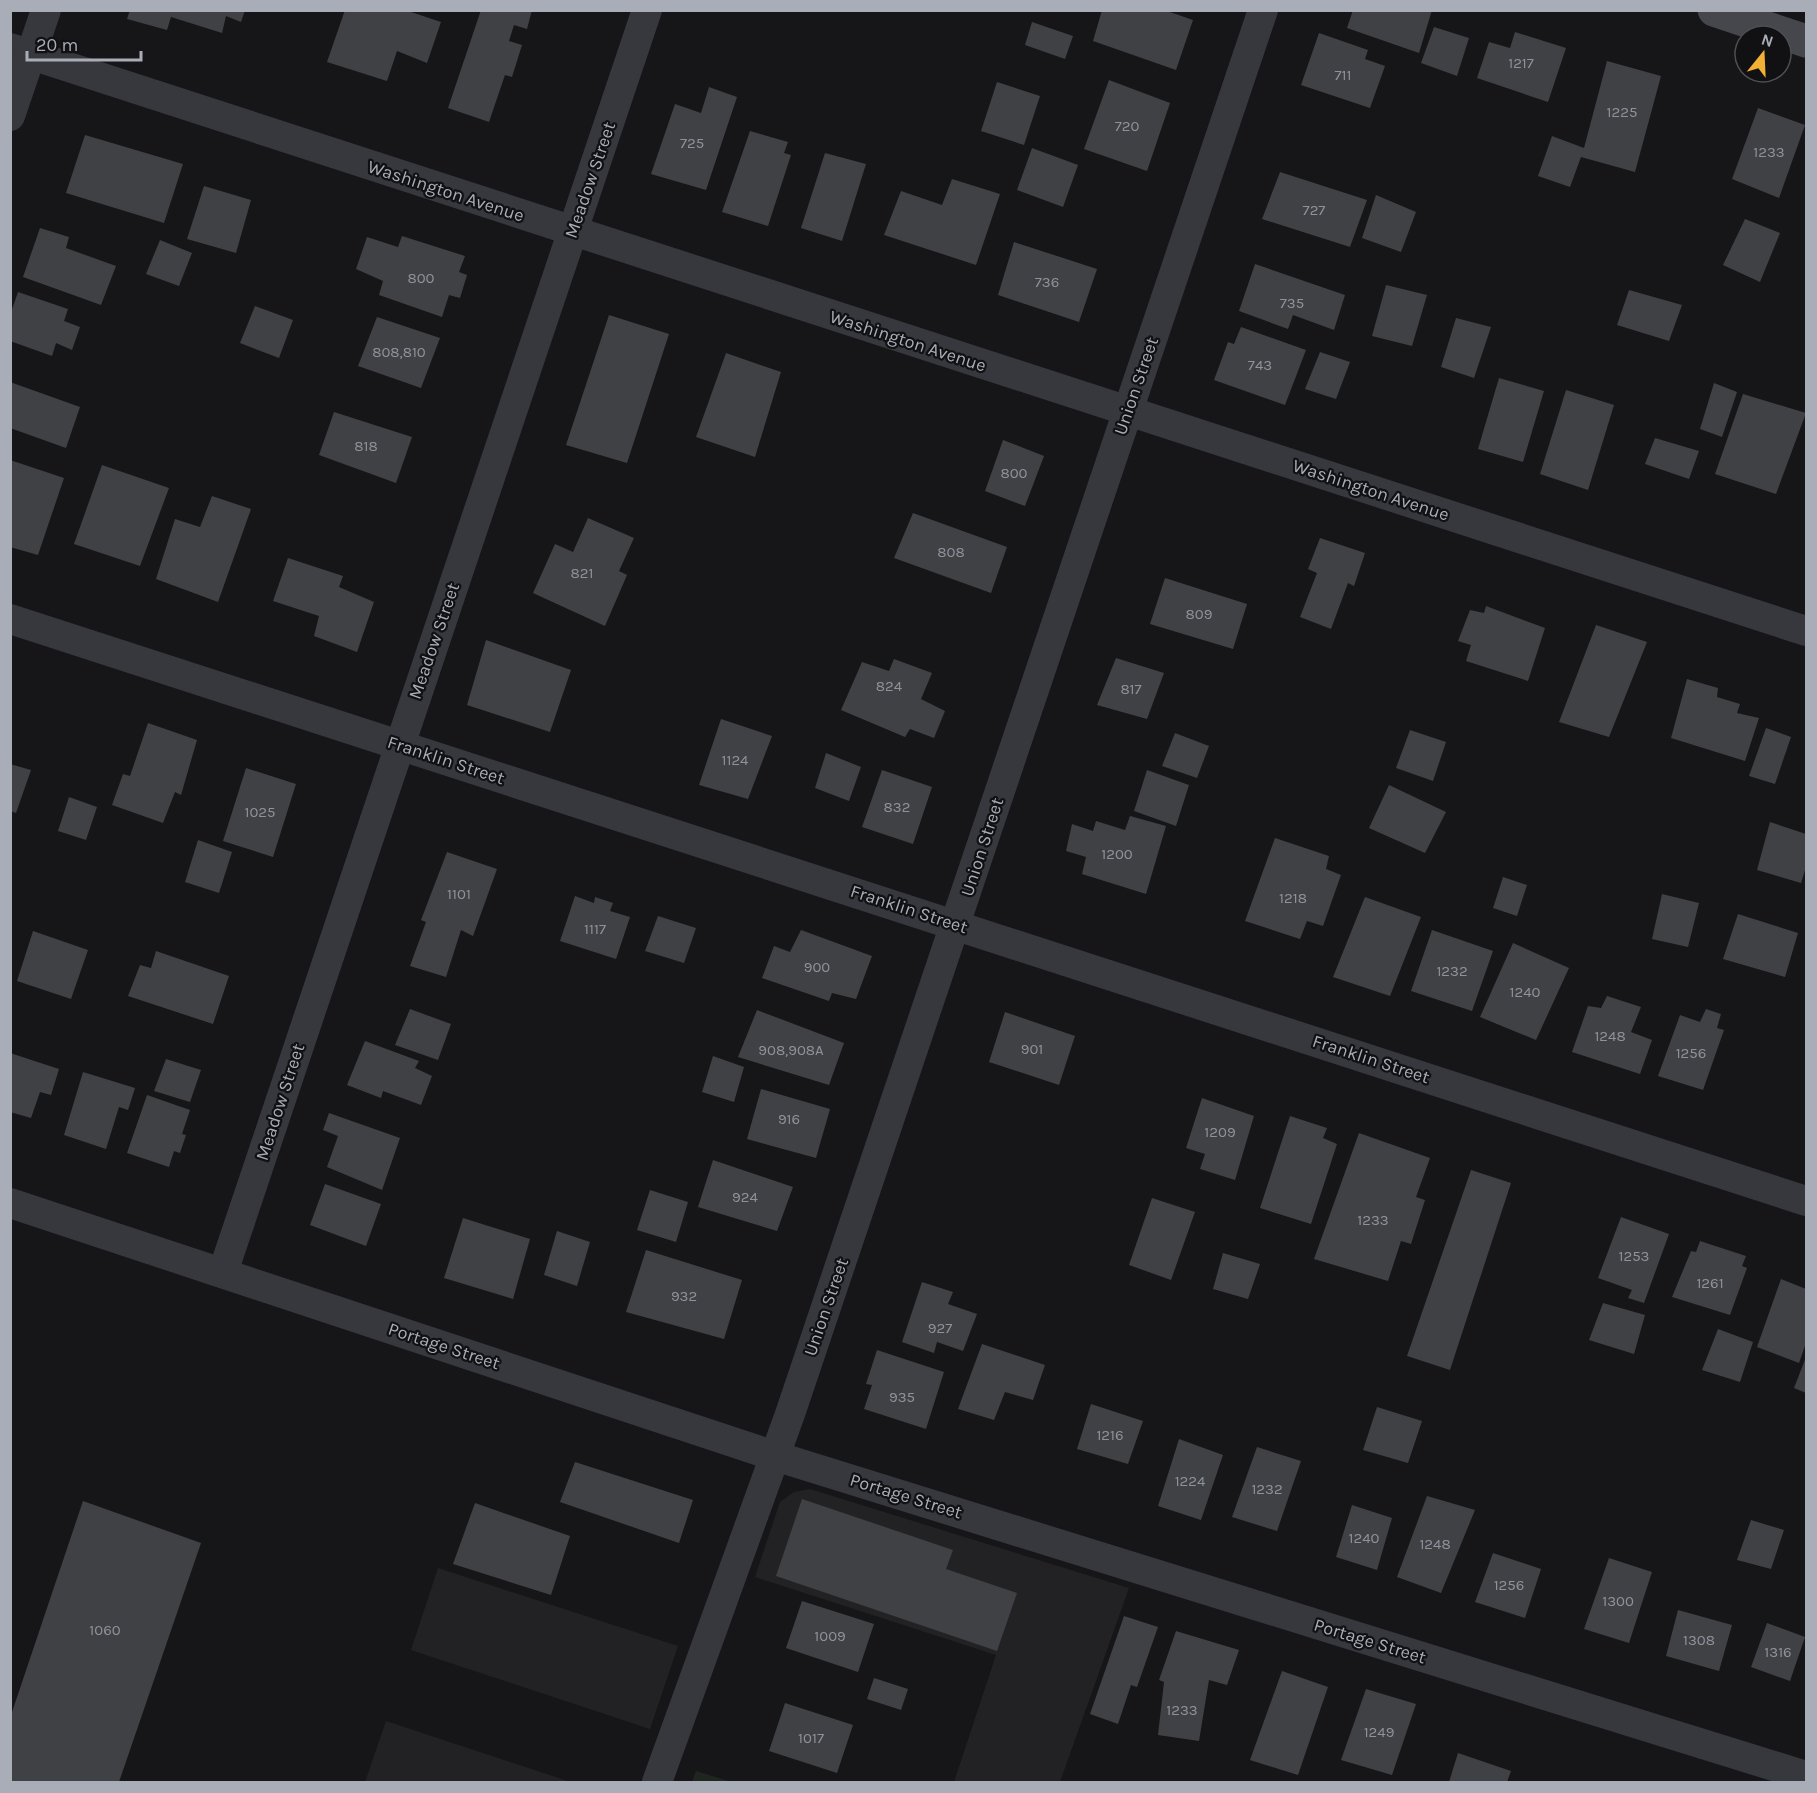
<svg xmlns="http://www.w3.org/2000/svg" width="1817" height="1793" font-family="Karla,sans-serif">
	<rect width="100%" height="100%" fill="#161618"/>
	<g fill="#222225">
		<path d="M810 1489 1129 1588 1060 1782H954L996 1655 755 1577 780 1502 794 1492Z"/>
		<path d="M438 1568 678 1646 650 1729 411 1650Z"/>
		<path d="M386 1721 571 1782H365Z"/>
	</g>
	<path fill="#1e261f" d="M696 1771 732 1782H692Z"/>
	<g fill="#404145">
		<path d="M130 10H245L241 22 226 16 222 33 171 17 167 30 127 19Z"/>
		<path d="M345 10H405L441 22 427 63 397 51 387 81 327 62Z"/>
		<path d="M481 10H532L527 29 514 25 509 41 522 45 512 77 505 75 489 122 448 108Z"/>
		<path d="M1102 10H1164L1193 20 1176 70 1093 41Z"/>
		<path d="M1353 10H1432L1419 53 1347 28Z"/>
		<path d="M1032 22 1073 36 1065 59 1025 45Z"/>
		<path d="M1434 27 1469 38 1457 76 1421 63Z"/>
		<path d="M1515 32 1566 48 1548 102 1477 78 1489 42 1510 48Z"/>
		<path d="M1319 33 1368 50 1365 59 1385 66 1370 108 1301 85Z"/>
		<path d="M1607 61 1661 76 1635 172 1581 157 1570 187 1538 176 1552 136 1584 148Z"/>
		<path d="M1109 80 1170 103 1147 171 1084 149Z"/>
		<path d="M997 82 1040 96 1024 145 981 131Z"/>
		<path d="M709 87 737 97 706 190 651 174 675 104 701 113Z"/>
		<path d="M1758 108 1805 125 1779 198 1732 179Z"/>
		<path d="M750 131 788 142 784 153 791 155 768 226 722 212Z"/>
		<path d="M85 135 183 164 164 223 66 193Z"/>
		<path d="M1032 148 1078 165 1063 207 1017 190Z"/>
		<path d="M825 153 866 164 842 241 801 228Z"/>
		<path d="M1280 172 1367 200 1350 247 1262 219Z"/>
		<path d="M952 179 1000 194 976 265 884 235 901 191 942 205Z"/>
		<path d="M204 186 251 200 236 253 187 239Z"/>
		<path d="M1376 195 1416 212 1401 252 1362 238Z"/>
		<path d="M1745 219 1780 233 1760 282 1723 265Z"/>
		<path d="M40 228 69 237 66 248 116 266 101 305 23 277Z"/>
		<path d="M402 236 465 256 459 272 467 275 460 298 449 295 442 317 379 295 383 281 356 269 367 237 398 247Z"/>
		<path d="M160 240 192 253 179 286 146 274Z"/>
		<path d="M1014 242 1097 269 1079 322 998 295Z"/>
		<path d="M1255 264 1345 295 1334 330 1293 315 1288 329 1239 311Z"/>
		<path d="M1386 285 1427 295 1412 346 1372 336Z"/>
		<path d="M1629 290 1682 305 1669 341 1617 325Z"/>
		<path d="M18 292 68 309 64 321 80 327 72 350 56 343 52 356 10 341V315Z"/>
		<path d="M255 306 293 320 279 358 240 343Z"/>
		<path d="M609 315 669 334 627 463 566 445Z"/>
		<path d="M377 317 440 338 421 388 358 366Z"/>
		<path d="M1456 318 1491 327 1474 378 1441 367Z"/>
		<path d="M1241 327 1306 350 1285 405 1214 380 1228 342 1234 344Z"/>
		<path d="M1320 352 1350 362 1336 399 1305 389Z"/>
		<path d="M726 353 781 372 755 457 696 437Z"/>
		<path d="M1499 378 1544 391 1523 462 1478 449Z"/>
		<path d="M10 382 80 407 66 448 10 428Z"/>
		<path d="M1714 383 1737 392 1722 437 1700 429Z"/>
		<path d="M1566 390 1614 405 1588 490 1540 474Z"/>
		<path d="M1743 394 1806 413 1776 494 1715 474Z"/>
		<path d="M334 412 412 437 396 483 319 455Z"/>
		<path d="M1655 438 1699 451 1689 479 1645 464Z"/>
		<path d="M1003 440 1044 456 1025 506 985 491Z"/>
		<path d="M10 460 64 478 38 555 10 547Z"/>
		<path d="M102 465 169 488 140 566 74 544Z"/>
		<path d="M212 496 251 509 218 602 156 579 175 519 200 527Z"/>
		<path d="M913 513 1007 547 991 593 894 558Z"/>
		<path d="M588 518 634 538 619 571 627 575 605 626 533 593 555 544 573 552Z"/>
		<path d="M1320 538 1365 553 1354 586 1348 583 1331 629 1300 617 1317 573 1308 569Z"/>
		<path d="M288 558 343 576 339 587 374 602 357 652 314 636 319 616 273 601Z"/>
		<path d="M1165 578 1247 604 1233 649 1150 624Z"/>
		<path d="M1486 606 1545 628 1528 681 1466 661 1471 645 1458 641 1470 610 1484 613Z"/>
		<path d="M1596 625 1647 642 1609 737 1559 722Z"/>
		<path d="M486 640 571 670 550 732 467 705Z"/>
		<path d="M1116 658 1164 673 1147 719 1097 705Z"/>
		<path d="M894 659 932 673 921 699 945 711 934 738 910 729 905 737 841 710 862 662 889 671Z"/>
		<path d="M1687 679 1718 688 1717 697 1740 704 1737 713 1759 718 1745 761 1671 738Z"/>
		<path d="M721 719 772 736 748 799 699 785Z"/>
		<path d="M148 723 197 740 181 795 175 792 163 823 112 805 123 774 130 776Z"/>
		<path d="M1766 728 1791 737 1775 784 1749 776Z"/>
		<path d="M1410 730 1446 742 1433 781 1396 768Z"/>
		<path d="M1175 733 1209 746 1197 778 1162 766Z"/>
		<path d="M826 753 861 767 849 801 815 788Z"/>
		<path d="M10 764 31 770 16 813 10 811Z"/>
		<path d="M246 768 296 784 273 857 223 841Z"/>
		<path d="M882 770 932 787 913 844 862 827Z"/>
		<path d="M1147 770 1189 785 1176 826 1134 811Z"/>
		<path d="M1389 785 1446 812 1425 853 1369 828Z"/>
		<path d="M69 797 97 807 86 840 58 831Z"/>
		<path d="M1130 816 1166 826 1146 894 1082 874 1086 857 1066 851 1072 824 1093 831 1096 821 1125 830Z"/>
		<path d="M1770 822 1806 834V867L1801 883 1757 870Z"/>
		<path d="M1275 838 1329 856 1326 869 1341 875 1323 926 1307 921 1300 939 1245 921Z"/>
		<path d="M198 840 232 852 219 893 185 882Z"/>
		<path d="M447 852 497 869 473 936 461 930 446 977 410 966 426 922 421 920Z"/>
		<path d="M1503 877 1527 885 1517 916 1493 908Z"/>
		<path d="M1662 894 1699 903 1688 947 1652 939Z"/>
		<path d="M575 896 594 903 595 897 613 903 610 911 630 917 616 959 560 941Z"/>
		<path d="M1365 897 1421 917 1390 996 1333 977Z"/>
		<path d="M1738 914 1798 933 1785 977 1723 959Z"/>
		<path d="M658 916 696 928 684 963 645 951Z"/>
		<path d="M801 930 872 956 856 999 832 993 829 1001 762 978 774 946 790 952Z"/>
		<path d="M1432 930 1493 951 1472 1011 1411 991Z"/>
		<path d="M33 931 88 950 71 999 17 981Z"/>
		<path d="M1513 943 1569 968 1536 1040 1480 1017Z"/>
		<path d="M156 951 229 976 213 1024 128 996 140 965 151 968Z"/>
		<path d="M1607 996 1641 1007 1631 1032 1652 1040 1640 1074 1572 1052 1588 1006 1601 1008Z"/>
		<path d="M410 1009 451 1024 438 1060 395 1045Z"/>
		<path d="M1706 1009 1721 1014 1717 1028 1724 1030 1703 1090 1658 1076 1680 1015 1700 1022Z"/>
		<path d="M757 1010 844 1043 829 1085 738 1057Z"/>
		<path d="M1005 1012 1075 1036 1059 1085 989 1062Z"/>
		<path d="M365 1041 419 1061 415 1068 432 1076 421 1105 383 1091 381 1098 347 1085Z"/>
		<path d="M10 1053 59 1069 51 1095 40 1092 31 1118 10 1112Z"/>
		<path d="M713 1056 744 1067 734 1102 702 1092Z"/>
		<path d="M166 1059 201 1070 190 1102 154 1091Z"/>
		<path d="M83 1072 135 1088 128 1110 119 1107 106 1149 64 1135Z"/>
		<path d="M761 1089 830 1109 816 1158 747 1139Z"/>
		<path d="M147 1095 190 1110 182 1134 186 1135 180 1153 174 1151 169 1167 127 1153Z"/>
		<path d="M1202 1098 1254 1116 1235 1180 1200 1169 1205 1154 1186 1148Z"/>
		<path d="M329 1113 400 1138 382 1190 327 1167 338 1136 323 1130Z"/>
		<path d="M1290 1116 1327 1128 1323 1138 1337 1144 1311 1224 1260 1208Z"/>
		<path d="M1359 1133 1430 1158 1416 1197 1425 1200 1411 1244 1401 1241 1388 1281 1314 1259Z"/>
		<path d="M713 1160 793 1187 777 1231 698 1207Z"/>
		<path d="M1471 1170 1511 1183 1450 1370 1407 1356Z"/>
		<path d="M325 1184 381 1204 366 1246 310 1225Z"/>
		<path d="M650 1190 688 1202 676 1242 637 1230Z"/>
		<path d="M1152 1198 1195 1212 1171 1280 1129 1265Z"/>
		<path d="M1621 1217 1669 1234 1644 1303 1628 1298 1632 1290 1598 1278Z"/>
		<path d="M463 1218 530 1239 513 1299 444 1278Z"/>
		<path d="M557 1231 590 1242 577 1286 544 1275Z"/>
		<path d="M1700 1241 1746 1256 1742 1266 1747 1268 1730 1315 1672 1297 1691 1251 1696 1252Z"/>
		<path d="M646 1250 742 1280 724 1339 626 1312Z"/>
		<path d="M1223 1253 1260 1264 1248 1299 1213 1289Z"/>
		<path d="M1781 1279 1806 1289V1343L1799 1363 1757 1347Z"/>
		<path d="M922 1282 953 1292 948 1304 977 1314 963 1351 937 1342 934 1353 902 1342Z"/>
		<path d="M1603 1303 1645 1315 1634 1354 1589 1340Z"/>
		<path d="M1718 1329 1753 1342 1740 1382 1702 1370Z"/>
		<path d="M982 1344 1045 1365 1033 1400 1005 1392 994 1420 958 1409Z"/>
		<path d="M877 1350 944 1372 926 1429 864 1409 872 1385 866 1384Z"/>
		<path d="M1806 1357V1393L1794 1388Z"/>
		<path d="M1091 1404 1143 1421 1128 1464 1077 1449Z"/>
		<path d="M1377 1407 1422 1421 1408 1463 1363 1450Z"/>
		<path d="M1179 1439 1223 1455 1201 1520 1158 1506Z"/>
		<path d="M1257 1447 1301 1461 1277 1531 1232 1517Z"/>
		<path d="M575 1462 693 1500 679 1543 560 1502Z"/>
		<path d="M1427 1496 1475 1510 1441 1593 1397 1577Z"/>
		<path d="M802 1499 953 1550 946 1569 1017 1593 997 1651 776 1576Z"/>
		<path d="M83 1501 201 1543 119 1782H10V1718Z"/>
		<path d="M475 1503 570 1536 551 1595 453 1564Z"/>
		<path d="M1352 1505 1392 1518 1377 1570 1336 1557Z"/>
		<path d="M1751 1520 1784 1530 1771 1569 1737 1560Z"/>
		<path d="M1493 1553 1541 1569 1525 1618 1475 1602Z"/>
		<path d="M1609 1558 1652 1572 1629 1643 1584 1629Z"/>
		<path d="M802 1601 874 1624 858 1672 786 1648Z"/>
		<path d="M1678 1610 1732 1625 1719 1671 1666 1656Z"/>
		<path d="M1124 1616 1158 1627 1137 1687 1131 1685 1118 1724 1090 1714Z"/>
		<path d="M1767 1623 1805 1637 1790 1681 1751 1667Z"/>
		<path d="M1176 1631 1239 1650 1227 1685 1209 1680 1199 1741 1158 1735 1164 1682 1159 1680Z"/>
		<path d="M1282 1671 1328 1687 1298 1775 1250 1760Z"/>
		<path d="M874 1678 908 1689 901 1710 867 1699Z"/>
		<path d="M1366 1689 1416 1704 1392 1775 1341 1760Z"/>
		<path d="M785 1703 853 1725 837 1773 769 1751Z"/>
		<path d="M1458 1753 1511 1771 1507 1782H1449Z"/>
	</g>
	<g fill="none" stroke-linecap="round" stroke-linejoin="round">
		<g stroke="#37383d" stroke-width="30">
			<path d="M10 48 1806 631"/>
			<path d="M10 116 46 10"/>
			<path d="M10 619 1806 1201"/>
			<path d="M10 1203 775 1456 1806 1776"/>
			<path d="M223 1272 647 10"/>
			<path d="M657 1782 790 1414 1263 10"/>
		</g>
		<path stroke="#45474d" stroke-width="33" d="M1714 10 1806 41"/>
	</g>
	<g text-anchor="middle" stroke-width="4.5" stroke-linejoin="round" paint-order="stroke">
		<g font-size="15" fill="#8e929b">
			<text x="1521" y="68">1217</text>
			<text x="1343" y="80">711</text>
			<text x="1622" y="117">1225</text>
			<text x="1127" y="131">720</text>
			<text x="692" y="148">725</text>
			<text x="1769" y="157">1233</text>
			<text x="1314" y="215">727</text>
			<text x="421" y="283">800</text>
			<text x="1047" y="287">736</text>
			<text x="1292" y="308">735</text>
			<text x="399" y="357">808,810</text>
			<text x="1260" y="370">743</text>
			<text x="366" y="451">818</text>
			<text x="1014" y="478">800</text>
			<text x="951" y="557">808</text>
			<text x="582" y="578">821</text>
			<text x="1199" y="619">809</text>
			<text x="889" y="691">824</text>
			<text x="1131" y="694">817</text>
			<text x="735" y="765">1124</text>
			<text x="897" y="812">832</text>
			<text x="260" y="817">1025</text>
			<text x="1117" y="859">1200</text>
			<text x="459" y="899">1101</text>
			<text x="1293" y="903">1218</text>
			<text x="595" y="934">1117</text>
			<text x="817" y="972">900</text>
			<text x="1452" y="976">1232</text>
			<text x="1525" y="997">1240</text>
			<text x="1610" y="1041">1248</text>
			<text x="1032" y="1054">901</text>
			<text x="791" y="1055">908,908A</text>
			<text x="1691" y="1058">1256</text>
			<text x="789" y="1124">916</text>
			<text x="1220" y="1137">1209</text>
			<text x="745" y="1202">924</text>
			<text x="1373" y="1225">1233</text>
			<text x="1634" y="1261">1253</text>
			<text x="1710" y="1288">1261</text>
			<text x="684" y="1301">932</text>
			<text x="940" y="1333">927</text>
			<text x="902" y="1402">935</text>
			<text x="1110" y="1440">1216</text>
			<text x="1190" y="1486">1224</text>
			<text x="1267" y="1494">1232</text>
			<text x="1364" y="1543">1240</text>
			<text x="1435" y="1549">1248</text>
			<text x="1509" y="1590">1256</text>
			<text x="1618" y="1606">1300</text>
			<text x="105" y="1635">1060</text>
			<text x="830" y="1641">1009</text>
			<text x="1699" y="1645">1308</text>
			<text x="1778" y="1657">1316</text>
			<text x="1182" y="1715">1233</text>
			<text x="1379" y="1737">1249</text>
			<text x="811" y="1743">1017</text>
		</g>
		<g font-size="18" fill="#a8adb8" stroke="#111113">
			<text transform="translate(590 180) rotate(-71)" y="6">Meadow Street</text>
			<text transform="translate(446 191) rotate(18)" y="6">Washington Avenue</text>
			<text transform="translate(908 341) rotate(18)" y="6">Washington Avenue</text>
			<text transform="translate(1136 386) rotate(-71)" y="6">Union Street</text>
			<text transform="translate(1371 490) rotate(18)" y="6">Washington Avenue</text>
			<text transform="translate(434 641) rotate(-71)" y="6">Meadow Street</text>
			<text transform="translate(446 760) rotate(18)" y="6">Franklin Street</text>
			<text transform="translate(982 847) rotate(-72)" y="6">Union Street</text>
			<text transform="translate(909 909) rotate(18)" y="6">Franklin Street</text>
			<text transform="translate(1371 1059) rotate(18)" y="6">Franklin Street</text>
			<text transform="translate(280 1102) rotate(-72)" y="6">Meadow Street</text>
			<text transform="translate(826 1307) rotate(-71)" y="6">Union Street</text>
			<text transform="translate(444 1346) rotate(18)" y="6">Portage Street</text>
			<text transform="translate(906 1496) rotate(17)" y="6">Portage Street</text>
			<text transform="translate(1370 1641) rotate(17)" y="6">Portage Street</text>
		</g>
	</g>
	<rect width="1817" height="1793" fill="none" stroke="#a8adb8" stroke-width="24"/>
	<g transform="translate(1763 54) rotate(18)"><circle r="28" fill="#111113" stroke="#4d4f55" stroke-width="1.5"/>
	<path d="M0-4.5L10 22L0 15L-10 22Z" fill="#f2b134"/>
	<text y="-9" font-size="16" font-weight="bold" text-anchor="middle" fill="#a8adb8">N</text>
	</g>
	<path d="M27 51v9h114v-9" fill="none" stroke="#a8adb8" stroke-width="3"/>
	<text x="36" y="51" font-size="18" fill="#a8adb8" stroke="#111113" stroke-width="4.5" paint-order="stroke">20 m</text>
</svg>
